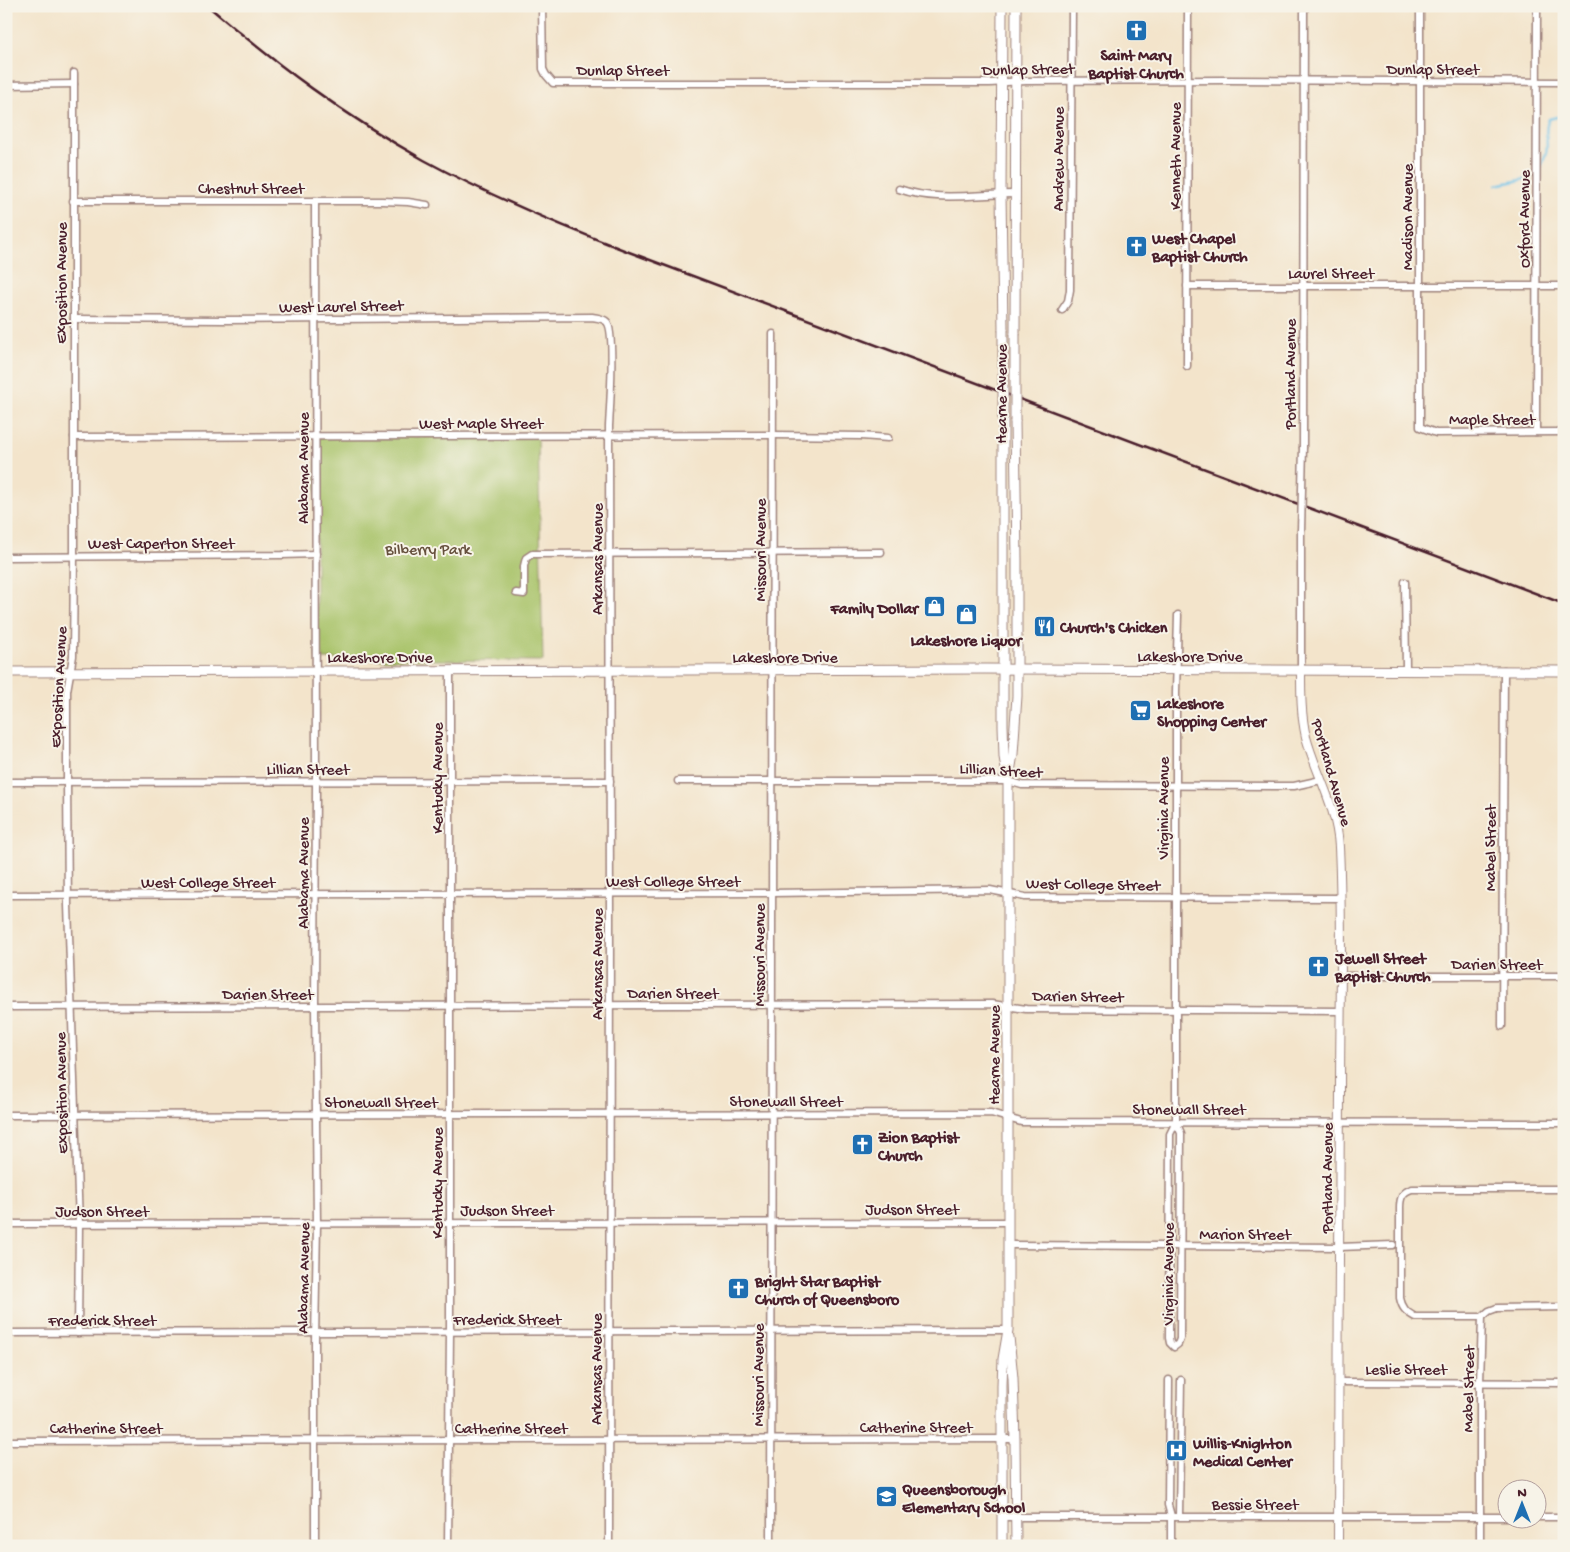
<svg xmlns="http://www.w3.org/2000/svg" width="1570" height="1552" font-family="'Gochi Hand',sans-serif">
	<rect width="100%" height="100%" fill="#f7f3e8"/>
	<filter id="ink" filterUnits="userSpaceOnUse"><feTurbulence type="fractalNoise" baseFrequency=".02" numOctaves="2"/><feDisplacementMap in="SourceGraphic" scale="10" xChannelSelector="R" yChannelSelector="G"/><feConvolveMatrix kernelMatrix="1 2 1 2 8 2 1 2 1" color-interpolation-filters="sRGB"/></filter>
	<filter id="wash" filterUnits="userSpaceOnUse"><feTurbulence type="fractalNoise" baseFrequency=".0096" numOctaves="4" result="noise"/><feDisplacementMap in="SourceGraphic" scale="20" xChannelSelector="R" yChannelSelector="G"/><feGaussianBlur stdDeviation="1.12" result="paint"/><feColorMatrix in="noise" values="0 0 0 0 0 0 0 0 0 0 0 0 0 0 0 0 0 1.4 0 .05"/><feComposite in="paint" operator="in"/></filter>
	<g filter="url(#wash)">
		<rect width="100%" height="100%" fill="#f3e4cb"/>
		<path fill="#a7c268" stroke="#78704a" d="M538 436 543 661 316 659V437Z"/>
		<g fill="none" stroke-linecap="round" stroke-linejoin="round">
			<g stroke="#6bc1e8" stroke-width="2.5">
				<path d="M1541 165C1542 162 1545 157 1546 153 1549 142 1543 130 1549 119L1557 117H1564"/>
				<path d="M1496 185 1526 179 1531 175"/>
			</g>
		</g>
	</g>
	<g filter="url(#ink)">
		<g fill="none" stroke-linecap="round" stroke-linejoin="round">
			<defs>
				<g id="minor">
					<path d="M542 6 543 69 546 75 553 83H990L1026 81 1226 80 1564 82"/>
					<path d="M1420 6V427L1436 433 1564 432"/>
					<path d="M74 73V557L73 656 67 691V782L68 905 79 1224 78 1333"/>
					<path d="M6 85 74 84"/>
					<path d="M899 189C936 202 976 194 1015 194"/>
					<path d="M73 201H382L408 202 427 205"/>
					<path d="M315 201 316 782 315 1006 317 1224 315 1342V1546"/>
					<path d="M1187 286H1564"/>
					<path d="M1062 310 1068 301 1070 290 1072 6"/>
					<path d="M74 319 225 320 592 317C597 318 603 318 607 322 615 331 610 409 609 426L610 920 609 1546"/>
					<path d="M1187 366 1188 6"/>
					<path d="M1536 432 1537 6"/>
					<path d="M74 437 773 435 861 436 888 438"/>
					<path d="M1303 447 1304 6"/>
					<path d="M1301 531V671"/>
					<path d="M6 557 282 555 316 554"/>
					<path d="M1405 582 1406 670"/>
					<path d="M516 593 524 594V566L526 558 532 554 881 552"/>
					<path d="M678 781H1008L1022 785 1294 786 1321 780"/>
					<path d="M6 782 610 781"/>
					<path d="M6 895 772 893 990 890 1025 897 1340 898"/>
					<path d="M1340 976H1564"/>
					<path d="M6 1007 992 1004 1026 1009 1340 1011"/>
					<path d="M1502 1026 1504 670"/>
					<path d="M6 1115 991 1113 1021 1122 1564 1123"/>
					<path d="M1176 1122 1170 1134 1169 1338 1170 1343 1174 1347 1178 1344 1180 1339 1181 1133 1176 1122V692L1178 615"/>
					<path d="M6 1224 1008 1222"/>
					<path d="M1008 1245 1339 1247 1393 1245"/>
					<path d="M1482 1317H1415C1406 1312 1402 1308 1400 1298V1208C1400 1198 1402 1192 1412 1189H1564"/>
					<path d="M6 1333 1008 1330"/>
					<path d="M1169 1380 1168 1505 1171 1516V1546"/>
					<path d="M1339 1382 1564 1383"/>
					<path d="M6 1441 1015 1439"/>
					<path d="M1179 1516 1181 1380"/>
					<path d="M1002 1517H1508"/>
					<path d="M1538 1517H1564"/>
					<path d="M448 1546 450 1332V671"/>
					<path d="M771 1546 773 334"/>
					<path d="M1480 1546V1382L1482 1317 1489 1311 1497 1308 1564 1307"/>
				</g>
				<path id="tertiary" d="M1301 671C1301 693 1301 715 1306 737 1316 774 1337 807 1339 847 1343 929 1340 1012 1340 1094 1339 1245 1338 1395 1338 1546"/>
				<g id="secondary">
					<path d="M1002 6 1001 194 1003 330"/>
					<path d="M1015 334 1016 6"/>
					<path d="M6 672 985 669 1564 671"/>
					<path d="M1009 778 1013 754 1017 696V560L1015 421"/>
					<path d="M1009 1337 1013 1378 1015 1439 1016 1546"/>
					<path d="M1002 1546V1385L1003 1359 1008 1330V781L1004 757 1003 725V418"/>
				</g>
			</defs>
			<use href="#minor" stroke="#9e827b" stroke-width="9"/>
			<use href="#tertiary" stroke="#9e827b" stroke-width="10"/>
			<use href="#secondary" stroke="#9e827b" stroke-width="11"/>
			<use href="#minor" stroke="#fff" stroke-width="6"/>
			<use href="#tertiary" stroke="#fff" stroke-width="8"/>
			<use href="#secondary" stroke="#fff" stroke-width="9"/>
			<path stroke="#4a1f2b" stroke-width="2.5" d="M208 6C277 65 345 116 424 160 490 196 559 225 629 252L1564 604"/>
			<defs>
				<path id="minor-bridge" d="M1301 531 1303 447"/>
				<g id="secondary-bridge">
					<path d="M1003 330V418"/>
					<path d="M1015 334V421"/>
				</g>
			</defs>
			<use href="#minor-bridge" stroke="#9e827b" stroke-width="9" stroke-linecap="butt"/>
			<use href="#secondary-bridge" stroke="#9e827b" stroke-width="11" stroke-linecap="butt"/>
			<use href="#minor-bridge" stroke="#fff" stroke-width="6"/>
			<use href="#secondary-bridge" stroke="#fff" stroke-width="9"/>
		</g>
	</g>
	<defs>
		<symbol id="church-square" viewBox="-11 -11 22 22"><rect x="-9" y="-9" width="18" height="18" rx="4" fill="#1f6fb2" stroke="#f7f3e8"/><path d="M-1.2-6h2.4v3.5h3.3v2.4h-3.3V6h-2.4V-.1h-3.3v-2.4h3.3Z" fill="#fff"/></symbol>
		<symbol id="shop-square" viewBox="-11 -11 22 22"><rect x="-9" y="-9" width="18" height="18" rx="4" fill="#1f6fb2" stroke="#f7f3e8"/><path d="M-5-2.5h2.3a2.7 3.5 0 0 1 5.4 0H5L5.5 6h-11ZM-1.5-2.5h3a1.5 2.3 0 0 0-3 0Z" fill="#fff"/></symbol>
		<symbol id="restaurant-square" viewBox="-11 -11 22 22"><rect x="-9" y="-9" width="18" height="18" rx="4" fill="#1f6fb2" stroke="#f7f3e8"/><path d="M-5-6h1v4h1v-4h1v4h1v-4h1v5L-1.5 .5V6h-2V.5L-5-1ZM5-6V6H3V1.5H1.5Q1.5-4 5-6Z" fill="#fff"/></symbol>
		<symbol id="supermarket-square" viewBox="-11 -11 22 22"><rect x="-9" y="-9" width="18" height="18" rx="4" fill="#1f6fb2" stroke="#f7f3e8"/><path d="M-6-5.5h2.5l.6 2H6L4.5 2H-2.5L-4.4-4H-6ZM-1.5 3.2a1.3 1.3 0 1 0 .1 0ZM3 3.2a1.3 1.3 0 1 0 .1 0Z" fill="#fff"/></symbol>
		<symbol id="hospital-square" viewBox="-11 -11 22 22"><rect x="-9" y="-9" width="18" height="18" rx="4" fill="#1f6fb2" stroke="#f7f3e8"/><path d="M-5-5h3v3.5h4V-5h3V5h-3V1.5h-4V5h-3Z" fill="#fff"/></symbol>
		<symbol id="school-square" viewBox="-11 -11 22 22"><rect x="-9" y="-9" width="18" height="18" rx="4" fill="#1f6fb2" stroke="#f7f3e8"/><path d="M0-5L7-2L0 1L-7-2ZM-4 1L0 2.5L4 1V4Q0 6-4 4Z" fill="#fff"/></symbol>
	</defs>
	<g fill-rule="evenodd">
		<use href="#church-square" x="1124" y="18" width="25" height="25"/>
		<use href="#church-square" x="1124" y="234" width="25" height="25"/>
		<use href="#shop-square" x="922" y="594" width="25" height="25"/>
		<use href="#shop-square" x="954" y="602" width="25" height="25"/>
		<use href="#restaurant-square" x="1032" y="614" width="25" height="25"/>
		<use href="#supermarket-square" x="1128" y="698" width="25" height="25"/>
		<use href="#church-square" x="1306" y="954" width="25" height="25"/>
		<use href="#church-square" x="850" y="1132" width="25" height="25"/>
		<use href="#church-square" x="726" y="1276" width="25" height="25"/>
		<use href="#hospital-square" x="1164" y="1438" width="25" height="25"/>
		<use href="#school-square" x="874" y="1484" width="25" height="25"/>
	</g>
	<g text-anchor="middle" stroke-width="4" stroke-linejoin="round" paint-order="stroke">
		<g font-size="16" font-weight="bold" fill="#4a1f2b" stroke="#f7f3e8" text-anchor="start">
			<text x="1136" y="60" text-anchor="middle">Saint Mary<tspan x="1136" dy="18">Baptist Church</tspan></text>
			<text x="1152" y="243">West Chapel<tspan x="1152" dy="18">Baptist Church</tspan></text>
			<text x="918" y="613" text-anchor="end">Family Dollar</text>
			<text x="1060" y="632">Church's Chicken</text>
			<text x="966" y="645" text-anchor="middle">Lakeshore Liquor</text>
			<text x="1157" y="708">Lakeshore<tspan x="1157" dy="18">Shopping Center</tspan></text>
			<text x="1335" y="963">Jewell Street<tspan x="1335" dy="18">Baptist Church</tspan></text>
			<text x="878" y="1142">Zion Baptist<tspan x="878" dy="18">Church</tspan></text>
			<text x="755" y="1286">Bright Star Baptist<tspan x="755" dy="18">Church of Queensboro</tspan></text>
			<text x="1193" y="1448">Willis-Knighton<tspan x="1193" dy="18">Medical Center</tspan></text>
			<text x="902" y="1494">Queensborough<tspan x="902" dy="18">Elementary School</tspan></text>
		</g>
		<g font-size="16" fill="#4a1f2b" stroke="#f7f3e8">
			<text transform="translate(1028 68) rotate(-1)" y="6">Dunlap Street</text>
			<text x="1433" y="74">Dunlap Street</text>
			<text x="623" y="75">Dunlap Street</text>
			<text transform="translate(1174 156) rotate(-90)" y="6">Kenneth Avenue</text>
			<text transform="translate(1057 159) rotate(-90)" y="6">Andrew Avenue</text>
			<text x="251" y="193">Chestnut Street</text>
			<text transform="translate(1406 217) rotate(-90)" y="6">Madison Avenue</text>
			<text transform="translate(1523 219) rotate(-90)" y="6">Oxford Avenue</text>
			<text x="1331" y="278">Laurel Street</text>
			<text transform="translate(60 283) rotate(-90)" y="6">Exposition Avenue</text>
			<text transform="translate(341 305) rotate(-1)" y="6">West Laurel Street</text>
			<text transform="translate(1289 374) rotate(-90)" y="6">Portland Avenue</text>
			<text transform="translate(1000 394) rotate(-90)" y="6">Hearne Avenue</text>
			<text x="1492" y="424">Maple Street</text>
			<text x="481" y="428">West Maple Street</text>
			<text transform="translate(302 468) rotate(-90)" y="6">Alabama Avenue</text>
			<text x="161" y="548">West Caperton Street</text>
			<text transform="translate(759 550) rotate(-90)" y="6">Missouri Avenue</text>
			<text transform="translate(596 559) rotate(-90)" y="6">Arkansas Avenue</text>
			<text x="1190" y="661">Lakeshore Drive</text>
			<text x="380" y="662">Lakeshore Drive</text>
			<text x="785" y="662">Lakeshore Drive</text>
			<text transform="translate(57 687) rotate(-87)" y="6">Exposition Avenue</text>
			<text x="308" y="774">Lillian Street</text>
			<text transform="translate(1001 769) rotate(3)" y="6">Lillian Street</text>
			<text transform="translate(1333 772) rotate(74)" y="6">Portland Avenue</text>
			<text transform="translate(436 778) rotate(-90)" y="6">Kentucky Avenue</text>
			<text transform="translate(1162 808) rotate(-90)" y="6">Virginia Avenue</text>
			<text transform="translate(1489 848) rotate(-90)" y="6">Mabel Street</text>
			<text transform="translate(302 873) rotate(-90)" y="6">Alabama Avenue</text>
			<text x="673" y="886">West College Street</text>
			<text x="208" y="887">West College Street</text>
			<text transform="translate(1093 883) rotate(1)" y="6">West College Street</text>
			<text transform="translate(758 955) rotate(-90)" y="6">Missouri Avenue</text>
			<text x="1497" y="969">Darien Street</text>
			<text transform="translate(596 964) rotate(-90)" y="6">Arkansas Avenue</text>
			<text x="673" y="998">Darien Street</text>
			<text x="268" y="999">Darien Street</text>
			<text transform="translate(1078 995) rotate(1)" y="6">Darien Street</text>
			<text transform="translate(993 1055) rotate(-90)" y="6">Hearne Avenue</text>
			<text transform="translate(60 1093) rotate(-91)" y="6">Exposition Avenue</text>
			<text x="786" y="1106">Stonewall Street</text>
			<text x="381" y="1107">Stonewall Street</text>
			<text x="1189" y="1114">Stonewall Street</text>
			<text transform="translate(1326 1178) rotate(-90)" y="6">Portland Avenue</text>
			<text transform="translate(436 1183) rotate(-90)" y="6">Kentucky Avenue</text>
			<text x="912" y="1214">Judson Street</text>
			<text x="507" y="1215">Judson Street</text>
			<text x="102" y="1216">Judson Street</text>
			<text x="1245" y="1239">Marion Street</text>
			<text transform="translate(1167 1274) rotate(-90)" y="6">Virginia Avenue</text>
			<text transform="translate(302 1278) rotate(-89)" y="6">Alabama Avenue</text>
			<text x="507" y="1324">Frederick Street</text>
			<text x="102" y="1325">Frederick Street</text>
			<text x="1406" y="1374">Leslie Street</text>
			<text transform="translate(595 1369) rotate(-90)" y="6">Arkansas Avenue</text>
			<text transform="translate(757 1375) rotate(-90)" y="6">Missouri Avenue</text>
			<text transform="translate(1467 1389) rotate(-89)" y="6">Mabel Street</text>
			<text x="916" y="1432">Catherine Street</text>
			<text x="106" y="1433">Catherine Street</text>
			<text x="511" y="1433">Catherine Street</text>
			<text x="1255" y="1509">Bessie Street</text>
		</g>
		<g font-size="16" fill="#66503d" stroke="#f7f3e8">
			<text x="428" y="554">Bilberry Park</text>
		</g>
	</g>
	<rect width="1570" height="1552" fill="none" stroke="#f7f3e8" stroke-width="25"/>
	<g transform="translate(1522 1504)"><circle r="24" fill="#f7f3e8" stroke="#b29e9c"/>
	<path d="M0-4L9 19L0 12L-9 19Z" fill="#1f6fb2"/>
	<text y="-8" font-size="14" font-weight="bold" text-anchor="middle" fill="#4a1f2b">N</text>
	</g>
</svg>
